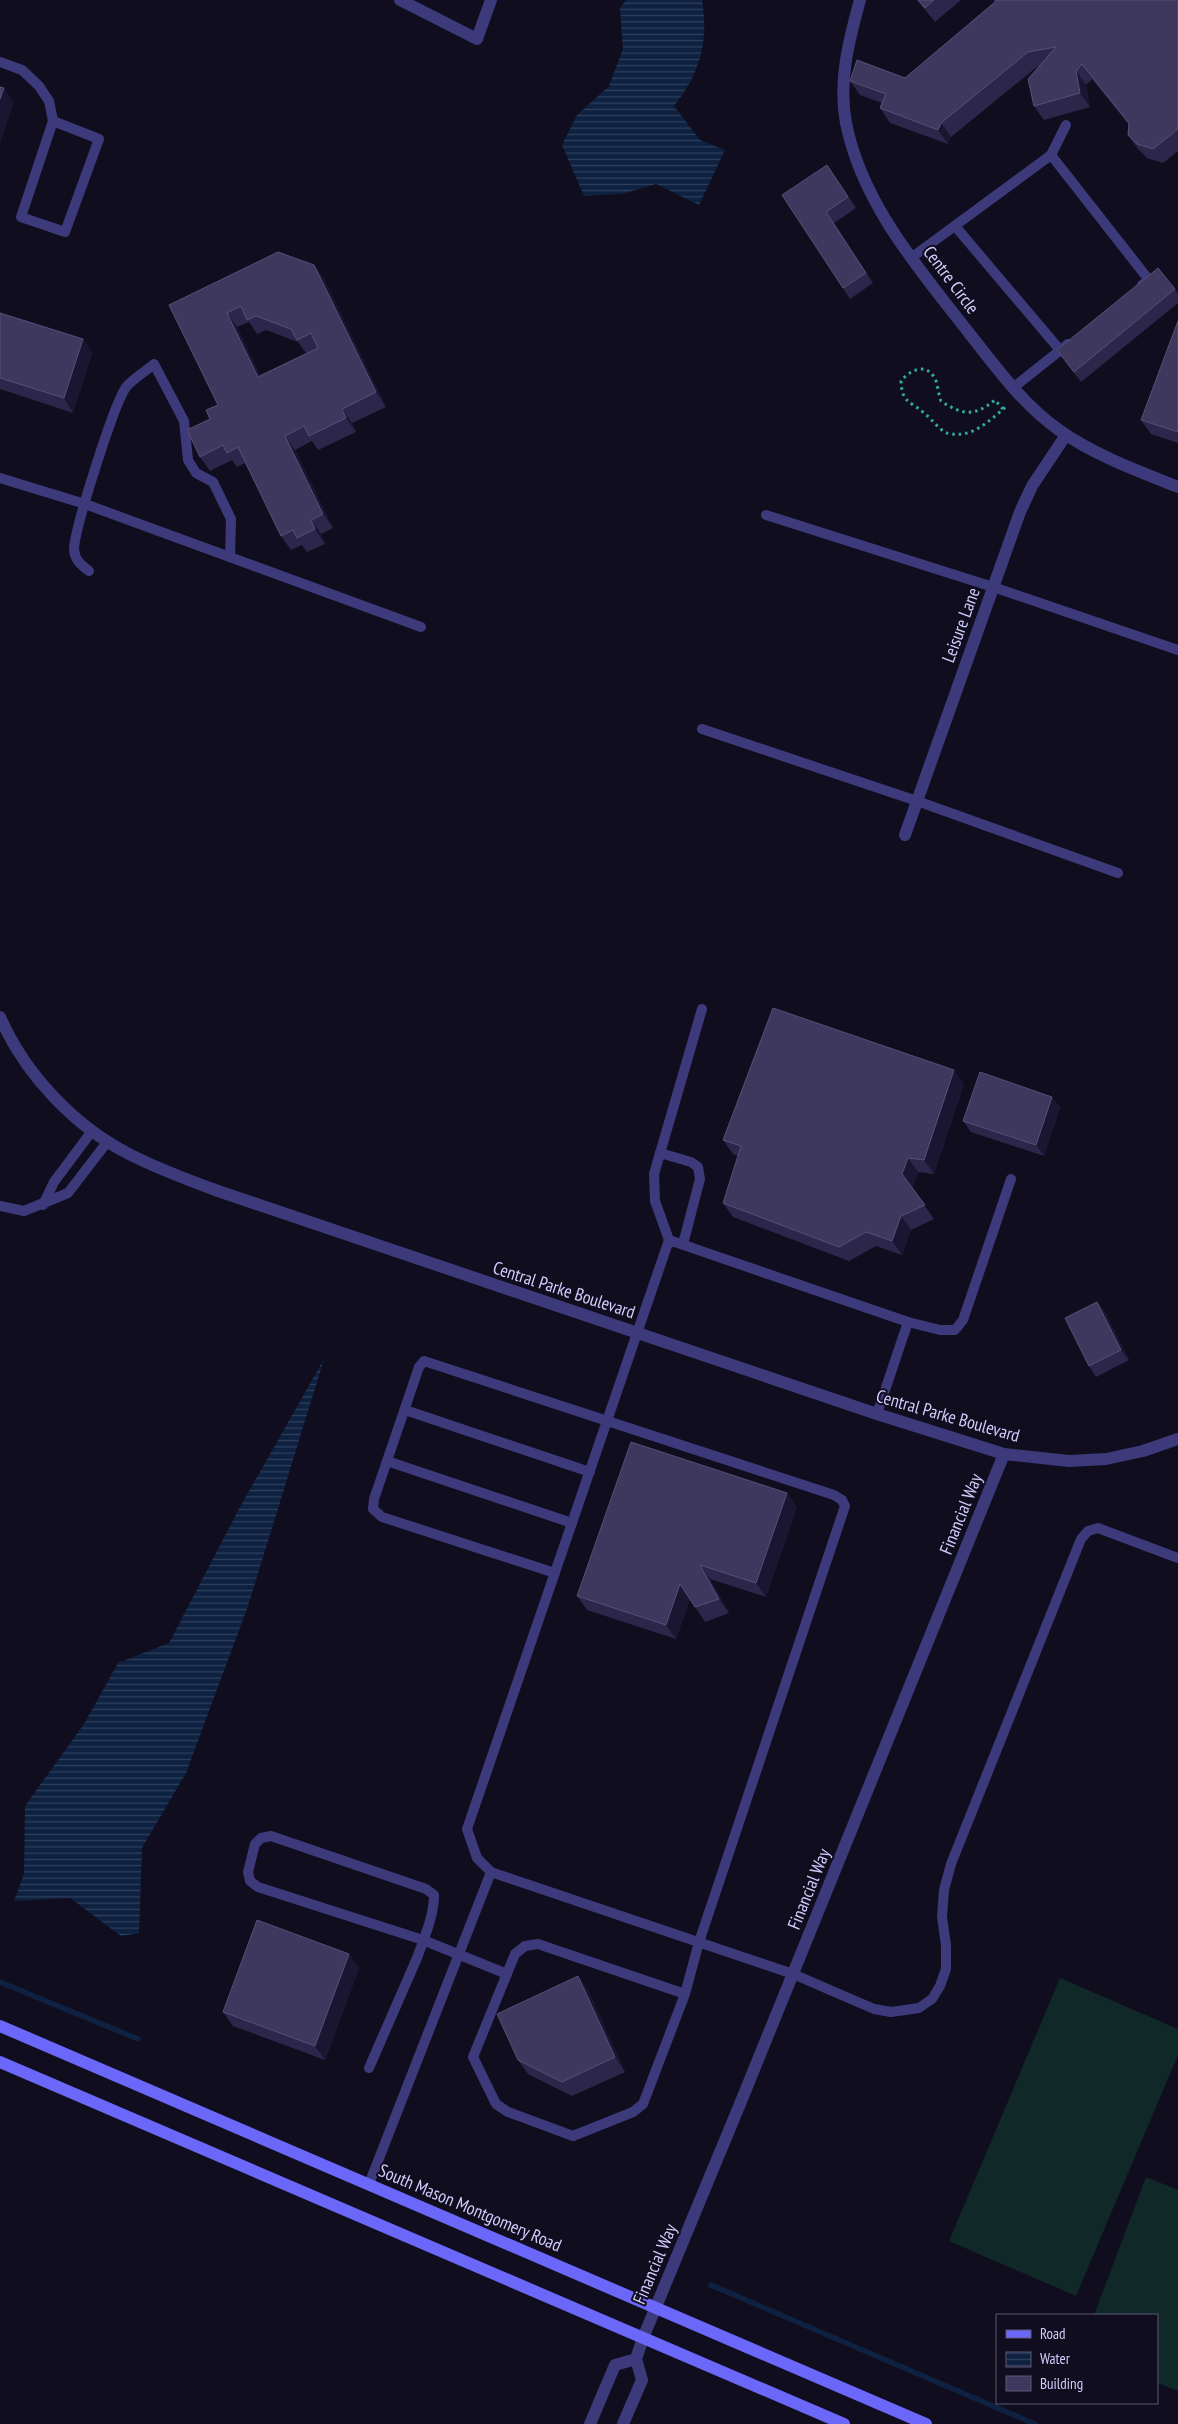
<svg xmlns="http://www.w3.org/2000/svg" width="1178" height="2424" font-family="'PT Sans Narrow',sans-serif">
	<defs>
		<pattern id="water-rules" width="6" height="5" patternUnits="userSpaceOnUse" patternTransform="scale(1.25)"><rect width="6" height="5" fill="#0e2141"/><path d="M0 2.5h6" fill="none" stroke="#30405d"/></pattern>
	</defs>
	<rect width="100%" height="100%" fill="#100d1e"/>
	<g fill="#102827">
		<path d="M1060 1978 1178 2029V2055L1076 2296 949 2241Z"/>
		<path d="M1146 2177 1178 2190V2391L1157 2383V2315H1094Z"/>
	</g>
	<g fill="url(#water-rules)">
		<path d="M626 0H702C709 41 700 74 674 106L700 140 725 150 699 205 656 184 622 194 584 196 562 145 577 115 609 86 623 49 620 8Z"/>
		<path d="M324 1359 248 1606 186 1773 142 1848 139 1933 121 1936 70 1898 14 1901 24 1874 25 1806 84 1724 118 1663 169 1643 241 1505Z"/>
	</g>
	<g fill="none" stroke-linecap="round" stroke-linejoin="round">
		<g stroke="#0e2141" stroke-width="5.5">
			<path d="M0 1982 138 2039"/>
			<path d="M711 2285 1035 2424"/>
		</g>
		<path stroke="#32aba4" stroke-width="3" stroke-dasharray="2.5 4" stroke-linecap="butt" d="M1003 409 995 400C974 417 962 415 941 401 938 394 938 383 934 377 925 362 909 371 901 381 902 403 909 400 924 413 931 418 939 430 947 433 972 440 991 419 1008 405"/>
		<g stroke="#3d3a7b" stroke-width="10">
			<path d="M0 62 22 70 39 86 49 101 53 121 21 217 65 232 99 139 53 121"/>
			<path d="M1051 155 1066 125"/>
			<path d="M955 226 1060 350"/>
			<path d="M911 258 1051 155 1149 280 1142 285"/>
			<path d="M1014 387 1068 344"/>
			<path d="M0 478 85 504 421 627"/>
			<path d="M766 515 993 587 1178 650"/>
			<path d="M89 571C81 565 75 560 74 550 74 530 115 400 127 386 134 378 146 371 154 364L184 421 188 460 196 473 213 482 231 519 230 557"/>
			<path d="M702 729 917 801 1118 873"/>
			<path d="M660 1153 691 1162 698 1167 700 1179 683 1244"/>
			<path d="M43 1205 54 1182 92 1131"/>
			<path d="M0 1206 24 1211 68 1193 108 1141"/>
			<path d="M669 1240 655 1201 654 1174 702 1009"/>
			<path d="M908 1322 940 1330H955L963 1320 1011 1179"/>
			<path d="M405 1410 590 1472"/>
			<path d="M877 1414 908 1322 669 1240 467 1829 477 1858 491 1872 793 1974 874 2009 891 2012 919 2008 932 1999 940 1986 946 1969V1945L942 1917 944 1890 951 1864 1081 1539 1088 1531 1098 1528 1178 1558"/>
			<path d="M387 1461 572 1523"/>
			<path d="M555 1573 382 1517 373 1509 374 1499 419 1367 424 1361 834 1495 842 1500 845 1506 699 1942 685 1994 643 2104 633 2112 573 2136 508 2112 496 2104 473 2057 515 1954 525 1946 538 1944 685 1994"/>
			<path d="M369 2068 417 1958C424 1938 434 1916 434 1895L426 1889 271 1836 261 1838 255 1844 248 1872 250 1881 258 1887 423 1940 507 1974"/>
			<path d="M369 2184 491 1872"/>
		</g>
		<g stroke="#3d3a7b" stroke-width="12">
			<path d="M400 0 477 39 491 0"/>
			<path d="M860 0C849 40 838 81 846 123 862 204 920 270 969 333 996 367 1023 405 1059 430 1094 455 1138 471 1178 487"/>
			<path d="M905 835 1020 512 1032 486 1066 435"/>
			<path d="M0 1017C25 1074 74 1126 129 1154 158 1169 188 1180 218 1191L877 1414 1004 1454 1069 1461 1106 1459 1143 1451 1178 1439"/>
			<path d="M590 2424 615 2365 636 2359"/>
			<path d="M623 2424 642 2380 636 2359 643 2338 740 2104 1004 1454"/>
		</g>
		<g stroke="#6b67f9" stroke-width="12">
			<path d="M0 2026 926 2424"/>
			<path d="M0 2062 844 2424"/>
		</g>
	</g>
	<g fill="#2d264b" fill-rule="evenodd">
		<path d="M917 0H961L935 22Z"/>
		<path d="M1178 0V151L1163 163 1147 158 1138 149 1128 135 1129 125 1092 79 1086 85 1090 107 1044 120 1034 106 1039 66H1038L951 137 948 144 890 123 880 108 882 103 860 95 850 81 905 78 995 2Z"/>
		<path d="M835 176 856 208 834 223 873 283 850 299 782 195Z"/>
		<path d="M314 265 324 279 386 407 352 423 356 432 318 450 312 441 295 450 333 528 321 534 325 544 307 552 302 545 291 550 281 536 245 463 237 467 232 460 210 471 200 457 210 419 218 405 169 305ZM249 322 257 334 266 330 298 342 306 353 260 375 237 327Z"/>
		<path d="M1175 289 1178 294V303L1081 382 1057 350Z"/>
		<path d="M0 313 83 339 92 353 73 413 0 389Z"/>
		<path d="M1178 321V443L1151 434 1141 420Z"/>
		<path d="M964 1084 934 1174 918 1172 912 1188 934 1219 911 1230 902 1255 876 1246 849 1261 733 1217 723 1203 738 1156 733 1154 723 1140Z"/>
		<path d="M1052 1097 1060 1108 1044 1156 971 1132 963 1121Z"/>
		<path d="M1097 1302 1105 1312 1129 1360 1096 1377 1089 1366Z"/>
		<path d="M797 1507 766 1597 710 1579 729 1613 705 1622 690 1599 676 1639 587 1610 577 1596Z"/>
		<path d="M349 1954 359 1968 325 2060 233 2026 223 2012Z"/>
		<path d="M578 1976 588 1990 625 2072 572 2096 528 2074 518 2060Z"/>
	</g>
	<g fill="#1a1531">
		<path d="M1076 71 1086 85 1090 107 1080 93Z"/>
		<path d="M4 88 14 102 0 144V99Z"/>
		<path d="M941 123 951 137 948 144 938 130Z"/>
		<path d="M314 265 324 279 386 407 376 392Z"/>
		<path d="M227 313 237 327 268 391 258 377Z"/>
		<path d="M83 339 92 353 73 413 64 398Z"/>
		<path d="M342 409 352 423 356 432 346 418Z"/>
		<path d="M285 436 295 450 333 528 323 514Z"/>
		<path d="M311 520 321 534 325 544 315 529Z"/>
		<path d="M954 1070 964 1084 934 1174 924 1160Z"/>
		<path d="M1052 1097 1060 1108 1044 1156 1036 1145Z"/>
		<path d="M908 1158 918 1172 912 1188 902 1174Z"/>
		<path d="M901 1216 911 1230 902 1255 892 1241Z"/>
		<path d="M1097 1302 1105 1312 1129 1360 1121 1350Z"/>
		<path d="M787 1493 797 1507 766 1597 756 1583Z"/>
		<path d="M700 1565 710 1579 729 1613 719 1599Z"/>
		<path d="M680 1584 690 1599 676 1639 666 1625Z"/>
		<path d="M349 1954 359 1968 325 2060 315 2046Z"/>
		<path d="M578 1976 588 1990 625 2072 615 2057Z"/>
	</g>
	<g fill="#3f385e" stroke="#564f77" fill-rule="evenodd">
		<path d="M918 0H934L925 8Z"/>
		<path d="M995 0H1178V129L1153 149 1137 144 1128 135 1129 123 1082 64 1076 71 1080 93 1034 106 1028 79 1056 47 1028 52 941 123 938 130 880 108 886 94 850 81 857 60 905 78 995 2Z"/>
		<path d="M0 87 4 88 0 99Z"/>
		<path d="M827 165 848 197 826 212 866 273 843 288 782 195Z"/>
		<path d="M278 252 314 265 376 392 342 409 346 418 309 436 304 426 285 436 323 514 311 520 315 529 297 538 293 530 281 536 238 447 227 453 223 445 200 457 187 430 210 419 206 410 218 405 169 305ZM241 306 247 320 256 316 291 329 297 340 311 333 318 348 258 377 227 313Z"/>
		<path d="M1158 268 1175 289 1074 372 1057 350Z"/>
		<path d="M0 313 83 339 64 398 0 378Z"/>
		<path d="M1178 321V432L1141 420Z"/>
		<path d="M773 1008 954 1070 924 1160 908 1158 902 1174 925 1205 901 1216 892 1241 866 1232 839 1247 723 1203 741 1146 723 1140Z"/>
		<path d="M980 1072 1052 1097 1036 1145 963 1121Z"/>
		<path d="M1097 1302 1121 1350 1089 1366 1065 1318Z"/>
		<path d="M631 1442 787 1493 756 1583 700 1565 719 1599 695 1607 680 1584 666 1625 577 1596Z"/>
		<path d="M257 1920 349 1954 315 2046 223 2012Z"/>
		<path d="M578 1976 615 2057 562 2082 518 2060 497 2014Z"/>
	</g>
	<g text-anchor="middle" stroke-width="4" stroke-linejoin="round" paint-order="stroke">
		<g font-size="18" fill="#d2ccfd" stroke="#100d1e">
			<text transform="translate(951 280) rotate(53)" y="6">Centre Circle</text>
			<text transform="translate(961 625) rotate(-70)" y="6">Leisure Lane</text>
			<text transform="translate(564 1290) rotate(18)" y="6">Central Parke Boulevard</text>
			<text transform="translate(948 1416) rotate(16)" y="6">Central Parke Boulevard</text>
			<text transform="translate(961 1514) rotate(-68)" y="6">Financial Way</text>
			<text transform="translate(809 1889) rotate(-68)" y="6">Financial Way</text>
			<text transform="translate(470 2208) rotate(23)" y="6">South Mason Montgomery Road</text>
			<text transform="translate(655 2264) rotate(-67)" y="6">Financial Way</text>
		</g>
	</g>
	<rect x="996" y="2314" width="162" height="90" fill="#100d1e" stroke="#5e5977"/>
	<rect x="1006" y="2330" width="25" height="8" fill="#6b67f9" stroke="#5e5977"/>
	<text x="1040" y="2339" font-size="15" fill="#d2ccfd">Road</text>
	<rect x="1006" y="2352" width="25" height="15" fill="url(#water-rules)" stroke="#5e5977"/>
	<text x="1040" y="2364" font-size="15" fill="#d2ccfd">Water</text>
	<rect x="1006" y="2376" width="25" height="15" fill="#3f385e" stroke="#5e5977"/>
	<text x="1040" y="2389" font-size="15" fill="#d2ccfd">Building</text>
</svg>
